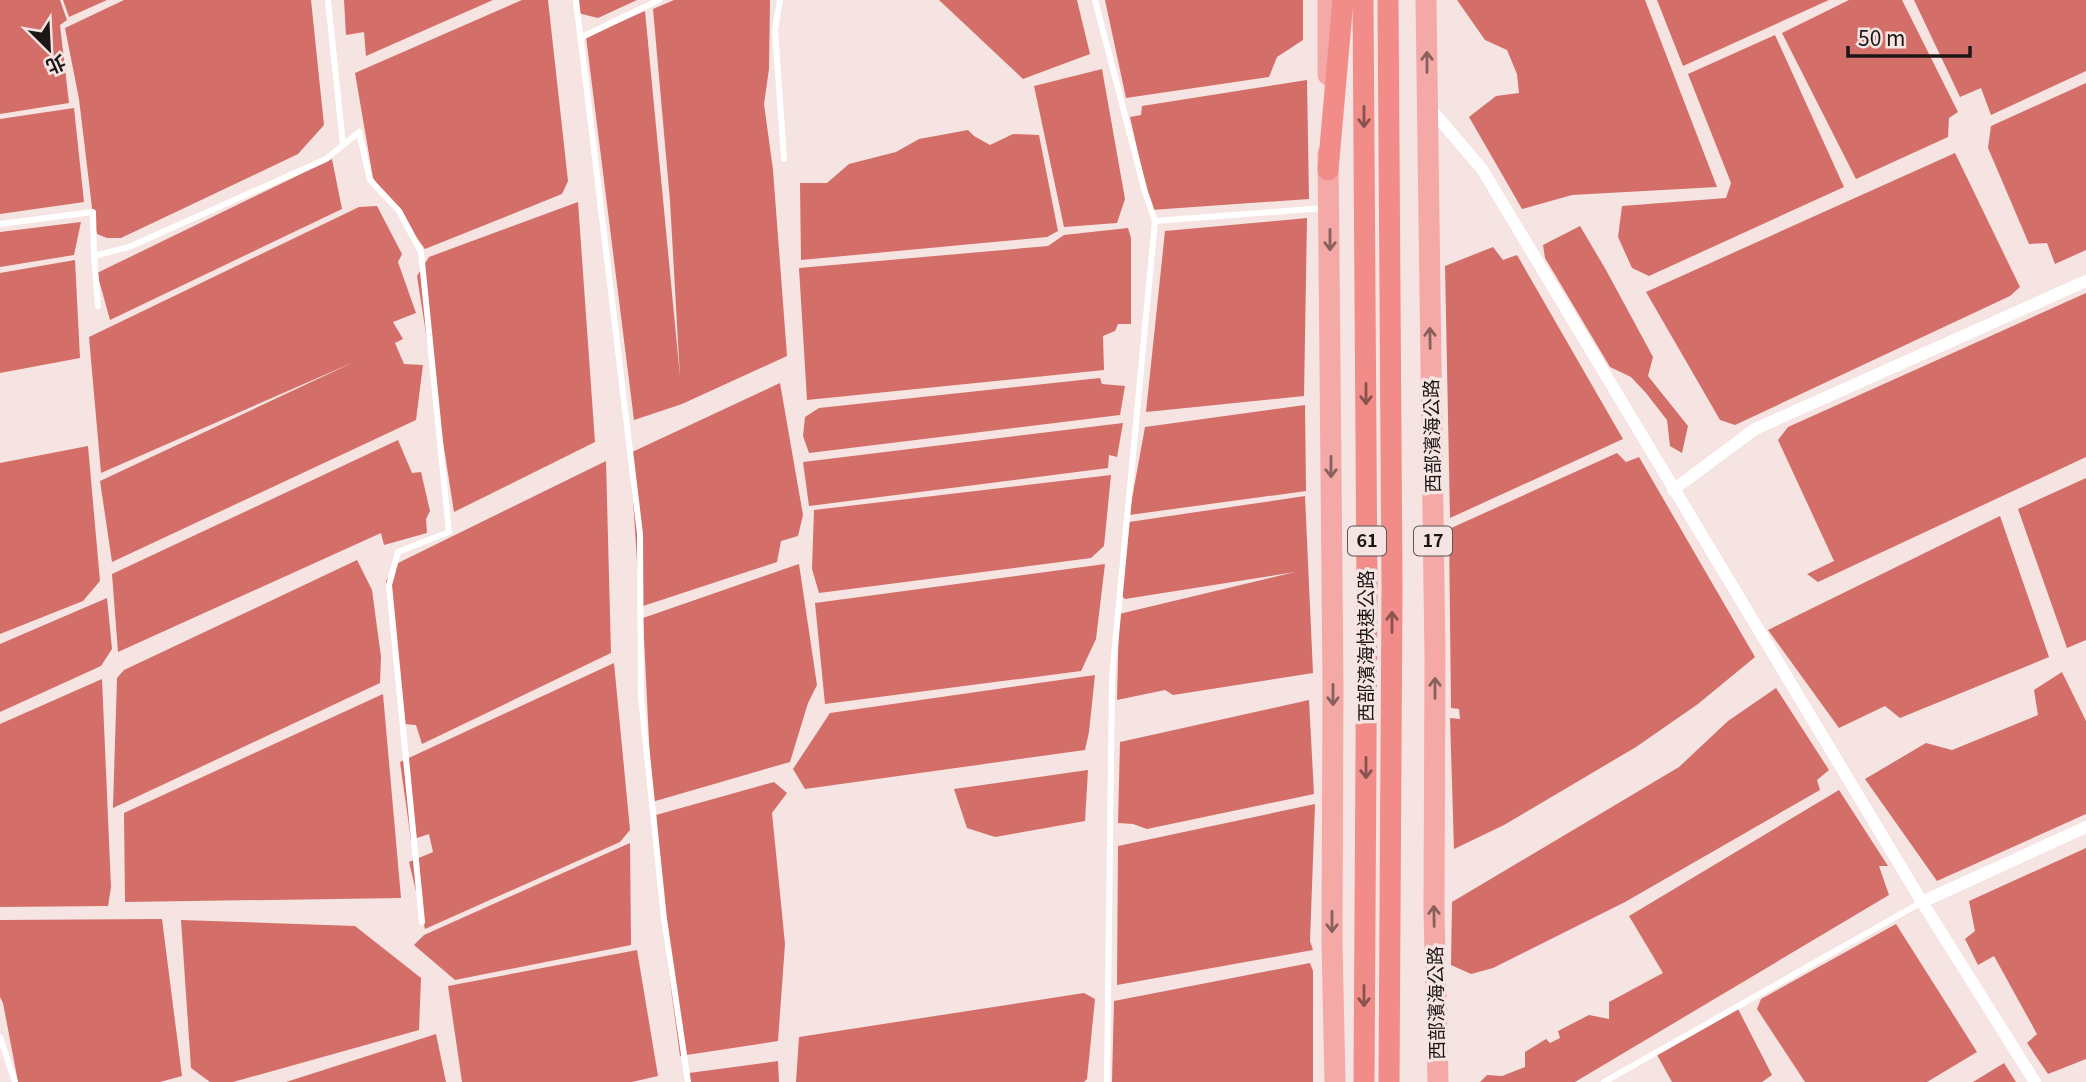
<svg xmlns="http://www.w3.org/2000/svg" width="2086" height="1082" font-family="Georgia,'Noto Sans TC',serif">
	<rect width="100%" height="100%" fill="#f5e4e2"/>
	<g fill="#d46e68">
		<path d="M0 0H60L67 20 60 25 69 103 0 114Z"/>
		<path d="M63 0H107L69 17Z"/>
		<path d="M124 0H311L324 125 298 154 121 238H107L97 234 93 216 79 99 65 28Z"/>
		<path d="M344 0H493L366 56 364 32 346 35Z"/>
		<path d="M522 0H548L568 181 562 194 425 249 373 178 355 73Z"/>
		<path d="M576 0H637L598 18 578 13Z"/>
		<path d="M674 0H770L769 69 764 104 773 170 787 356 682 404 634 420 586 37 645 11 680 377 670 201 653 9Z"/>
		<path d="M939 0H1077L1090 54 1023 79Z"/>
		<path d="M1105 0H1303V40L1277 57 1269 77 1126 98Z"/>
		<path d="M1457 0H1645L1717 187 1572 195 1522 209 1469 117 1496 96 1519 93 1517 74 1507 50 1485 40Z"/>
		<path d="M1657 0H1829L1683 66Z"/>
		<path d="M1849 0H1902L1958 112 1949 118 1948 137 1856 179 1782 33Z"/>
		<path d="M1914 0H2086V71L1991 115 1981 88 1960 97Z"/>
		<path d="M1775 35 1844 187 1649 276 1632 268 1618 237 1622 206 1726 198 1731 183 1688 74Z"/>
		<path d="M1102 69 1125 199 1117 223 1064 227 1034 86Z"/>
		<path d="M1307 80 1309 199 1151 210 1130 117 1141 115 1142 106Z"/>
		<path d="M2086 83V250L2055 264 2047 243 2029 244 1988 148 1991 126Z"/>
		<path d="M74 108 84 202 0 214V119Z"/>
		<path d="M968 130 974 136 990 145 1013 134 1039 135 1058 231 1047 237 801 260 800 183H827L849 164 896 152 919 139Z"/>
		<path d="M1955 153 2020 287 2010 296 1735 425 1720 420 1646 292Z"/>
		<path d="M332 159 342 209 110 320 97 273Z"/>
		<path d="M578 202 595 442 454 512 417 276 429 257Z"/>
		<path d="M377 206 402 254 398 262 416 313 393 322 403 339 395 343 404 364 423 365 416 420 112 562 100 481 354 362 101 473 89 337 359 207Z"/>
		<path d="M1307 218 1304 396 1146 412 1165 231Z"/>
		<path d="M81 222 74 255 0 267V232Z"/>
		<path d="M1580 226 1606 270 1653 357 1648 376 1688 426 1682 453 1670 446 1667 420 1646 393 1631 377 1610 367 1545 258 1543 245Z"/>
		<path d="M1128 228 1131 238V324H1118L1115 331 1103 336 1104 370 807 400 799 268 1048 246 1064 235Z"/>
		<path d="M1493 247 1503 260 1517 255 1623 439 1450 518 1445 266Z"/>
		<path d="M75 260 80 358 0 373V273Z"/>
		<path d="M2086 293V457L1818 582 1807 574 1834 561 1778 440 1788 427Z"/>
		<path d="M1100 378 1102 384 1125 386 1120 415 809 453 803 436 805 417 819 408Z"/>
		<path d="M780 383 803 515 798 536 781 541 777 562 640 607 630 453Z"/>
		<path d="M1305 405 1306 491 1129 515 1145 427Z"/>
		<path d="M1123 423 1117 457 1109 455 1108 468 809 506 803 462Z"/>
		<path d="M398 440 412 473 421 472 430 511 426 519 427 533 384 545 381 533 118 652 112 574Z"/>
		<path d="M88 446 100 581 83 601 0 634V463Z"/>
		<path d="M1617 453 1626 462 1639 457 1755 657 1698 704 1636 747 1504 825 1454 849 1450 718 1460 719 1459 709 1451 708 1449 529Z"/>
		<path d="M606 461 611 653 422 744 416 725 403 724 386 581 396 564Z"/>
		<path d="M1111 475 1104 546 1091 558 819 593 812 569 814 510Z"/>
		<path d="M2086 478V640L2067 648 2018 509Z"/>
		<path d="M1305 496 1313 673 1173 695 1165 690 1117 700 1119 614 1295 572 1125 599 1120 594 1129 522Z"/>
		<path d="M2000 516 2049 657 1900 718 1885 706 1839 728 1768 630Z"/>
		<path d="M357 560 372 590 381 657 380 683 113 808 117 678 124 670Z"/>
		<path d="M799 564 817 685 808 703 790 762 652 802 643 618Z"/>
		<path d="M1105 564 1096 639 1081 671 825 704 815 603Z"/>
		<path d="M107 598 112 649 101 666 0 712V644Z"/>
		<path d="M614 663 630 830 620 842 425 929 409 862 433 852 429 834 411 840 400 762Z"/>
		<path d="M2062 672 2086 721V814L1937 881 1865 779 1926 743 1952 750 2038 715 2034 690Z"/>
		<path d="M1095 675 1089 732 1085 750 805 789 793 769 830 713Z"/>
		<path d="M102 679 111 887 108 906 0 907V724Z"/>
		<path d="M1776 688 1829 770 1817 780 1820 790 1625 902 1493 968 1471 974 1451 965 1452 902 1679 767 1728 721Z"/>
		<path d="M383 694 401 898 125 902 124 813Z"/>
		<path d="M1309 700 1314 794 1147 829 1133 824 1118 823 1120 742Z"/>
		<path d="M1088 770 1085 821 995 837 967 828 954 789Z"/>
		<path d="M774 782 787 793 772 813 785 944 778 1041 680 1056 663 929 656 815Z"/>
		<path d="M1839 790 1888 866H1879L1889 895 1575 1082H1480L1487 1075 1502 1076 1525 1067V1052L1546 1039 1550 1043 1560 1038 1558 1031 1589 1015 1609 1019V1002L1663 973 1629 916Z"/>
		<path d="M1315 804 1310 941 1313 950 1117 985 1118 846Z"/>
		<path d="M630 843 631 945 455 980 414 945 424 935Z"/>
		<path d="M2086 848V1059L2048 1074 2027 1043 2037 1034 1994 956 1978 965 1965 939 1975 931 1969 901Z"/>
		<path d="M162 919 182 1076 160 1082H18L3 1003 0 997V920Z"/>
		<path d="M181 920 355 926 421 978 419 1030 233 1082H210L191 1068Z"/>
		<path d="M1896 924 1977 1052 1927 1082H1805L1757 1009 1761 999Z"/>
		<path d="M637 950 658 1076 632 1082H462L448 986Z"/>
		<path d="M1310 963 1313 971V1082H1112L1114 1001Z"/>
		<path d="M1084 993 1095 999 1087 1079 1084 1082H796L799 1037Z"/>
		<path d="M1737 1007 1772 1075 1762 1082H1672L1656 1053Z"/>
		<path d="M436 1034 446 1082H286Z"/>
		<path d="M778 1061 779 1082H690L689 1073Z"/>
		<path d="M2004 1063 2016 1082H1973Z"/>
	</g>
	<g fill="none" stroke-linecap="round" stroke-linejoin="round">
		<g stroke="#fff" stroke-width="6">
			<path d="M328 0 343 145"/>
			<path d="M576 0 640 534 641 697 664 919 688 1082"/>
			<path d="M780 0 775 30 784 159"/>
			<path d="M1095 0 1145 192 1155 221 1112 678 1107 1082"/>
			<path d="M580 38 659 0"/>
			<path d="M1155 221 1324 208"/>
			<path d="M0 224 93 212 94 256 129 247 326 159 359 132 370 180 399 211 421 252 449 532 398 552 389 585 422 922"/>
			<path d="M94 256 98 306"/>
			<path d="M0 1037 15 1082"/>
			<path d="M1604 1082 1922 902"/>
		</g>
		<g stroke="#fff" stroke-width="12">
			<path d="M1428 106 1482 169 1922 902 2035 1082"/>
			<path d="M1673 490 1755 429 2086 281"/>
			<path d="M1922 902 2086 827"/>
		</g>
		<g stroke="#f5a9a6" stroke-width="21">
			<path d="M1328 0V75"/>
			<path d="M1426 0 1435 658 1434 911 1438 1082"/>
			<path d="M1328 153 1333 686 1332 942 1335 1082"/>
		</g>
		<g stroke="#f28c88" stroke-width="21">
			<path d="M1363 0 1367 588 1364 1082"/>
			<path d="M1388 0 1392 588 1389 1082"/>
			<path d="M1328 170 1343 0"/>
		</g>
	</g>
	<defs><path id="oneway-shaft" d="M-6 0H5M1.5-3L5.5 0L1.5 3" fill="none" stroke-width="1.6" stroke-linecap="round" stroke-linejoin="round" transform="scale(1.75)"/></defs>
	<g stroke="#88605e">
		<use href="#oneway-shaft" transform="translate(1427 62) rotate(-90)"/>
		<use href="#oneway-shaft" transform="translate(1330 240) rotate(90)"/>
		<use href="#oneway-shaft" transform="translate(1430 338) rotate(-91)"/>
		<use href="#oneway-shaft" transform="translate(1331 467) rotate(90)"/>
		<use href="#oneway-shaft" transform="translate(1435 688) rotate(-90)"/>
		<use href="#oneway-shaft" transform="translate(1333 695) rotate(90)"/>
		<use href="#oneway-shaft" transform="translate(1434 916) rotate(-91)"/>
		<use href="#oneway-shaft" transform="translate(1332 922) rotate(90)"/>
	</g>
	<g stroke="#87524f">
		<use href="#oneway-shaft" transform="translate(1364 117) rotate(90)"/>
		<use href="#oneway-shaft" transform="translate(1366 394) rotate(90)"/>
		<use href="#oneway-shaft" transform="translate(1392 622) rotate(-90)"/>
		<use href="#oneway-shaft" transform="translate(1366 768) rotate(90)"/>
		<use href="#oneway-shaft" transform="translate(1364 996) rotate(90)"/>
	</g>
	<g text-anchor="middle" stroke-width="7" stroke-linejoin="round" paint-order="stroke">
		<g fill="#f5e4e2" stroke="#5d5453" stroke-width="2">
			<rect x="1348" y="526.5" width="38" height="29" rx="5"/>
			<rect x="1414" y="526.5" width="38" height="29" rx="5"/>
		</g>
		<g font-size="18" font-weight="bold" fill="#1c1716">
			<text x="1367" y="547">61</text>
			<text x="1433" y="547">17</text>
		</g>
		<g font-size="19" fill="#1c1716" stroke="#f5e4e2">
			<text transform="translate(1432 436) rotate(-91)" y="7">西部濱海公路</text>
			<text transform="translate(1366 646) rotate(-90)" y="7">西部濱海快速公路</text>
			<text transform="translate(1436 1003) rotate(-91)" y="7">西部濱海公路</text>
		</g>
	</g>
	<g transform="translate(49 49) rotate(156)" stroke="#f5e4e2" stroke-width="5" paint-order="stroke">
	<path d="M0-5L12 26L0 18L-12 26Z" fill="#1c1716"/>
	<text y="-10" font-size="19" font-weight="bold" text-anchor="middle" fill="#1c1716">北</text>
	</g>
	<path d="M1848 46v10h122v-10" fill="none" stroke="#1c1716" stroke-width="3.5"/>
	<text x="1858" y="46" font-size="21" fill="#1c1716" stroke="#f5e4e2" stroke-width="5" paint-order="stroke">50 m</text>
</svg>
